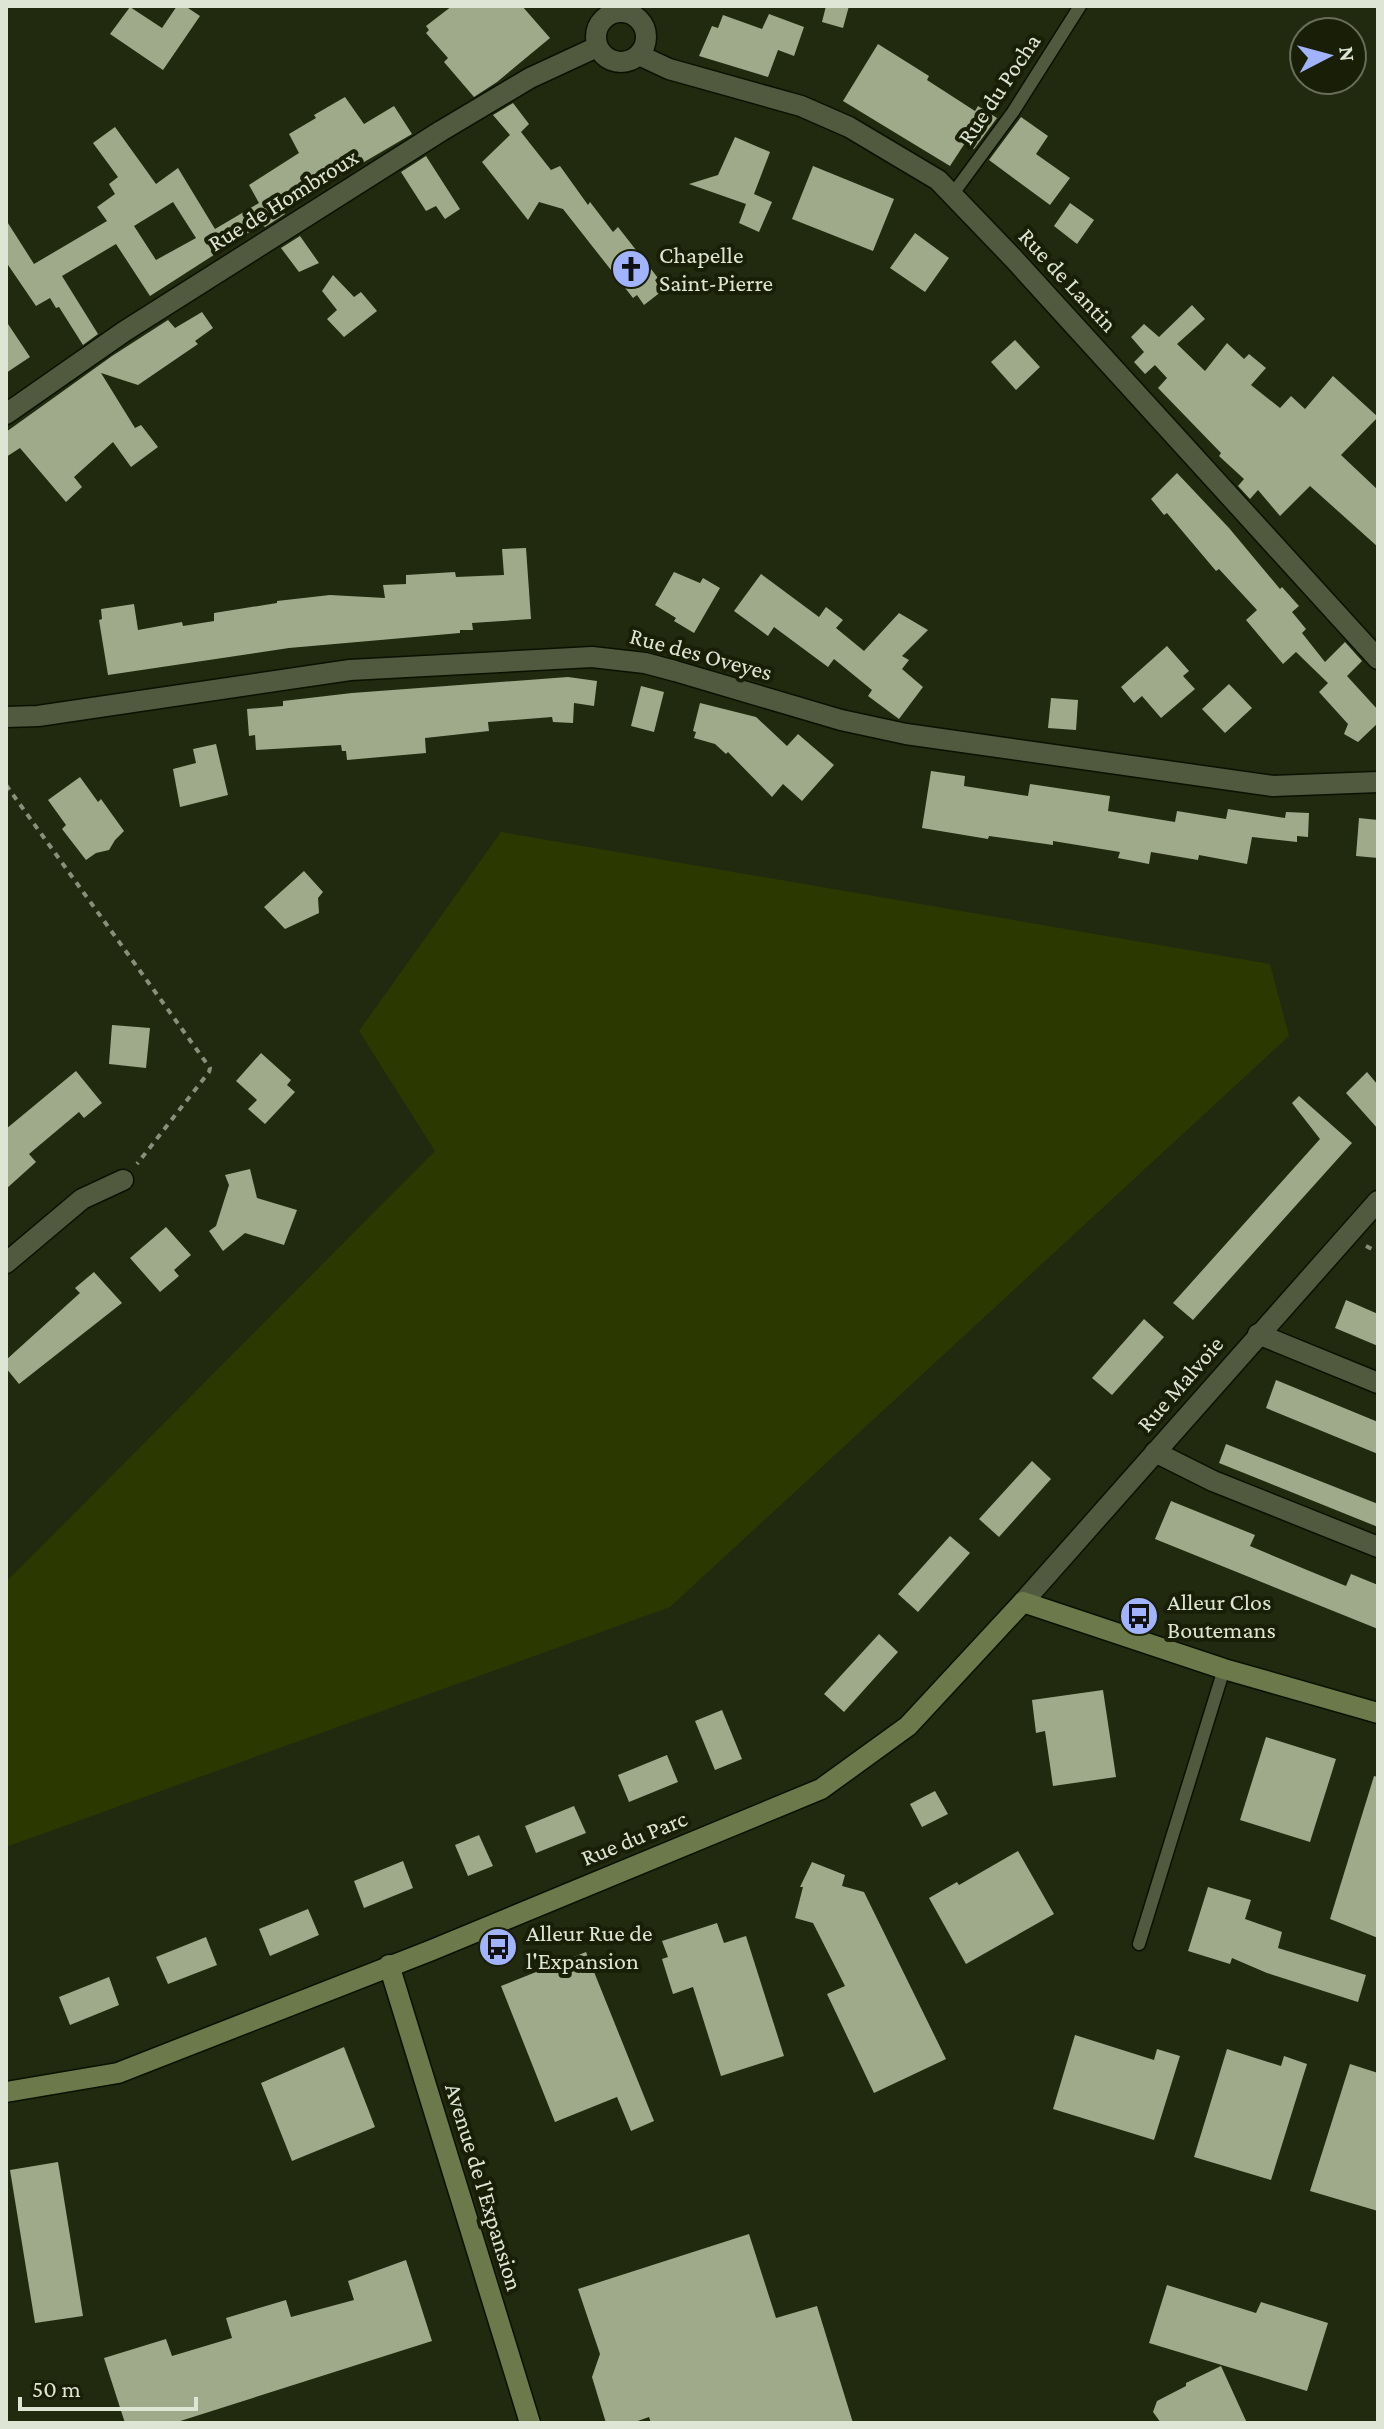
<svg xmlns="http://www.w3.org/2000/svg" width="1384" height="2429" font-family="'Crimson Pro',serif">
	<rect width="100%" height="100%" fill="#21290f"/>
	<path fill="#2b3900" d="M501 832 1270 964 1289 1036 670 1607 6 1847V1582L435 1151 359 1031Z"/>
	<g fill="#9faa8b" fill-rule="evenodd">
		<path d="M177 6H185L200 16 163 70 110 34 130 7 162 28Z"/>
		<path d="M452 6H522L550 38 497 82 474 97 444 62 448 58 426 33 429 30 426 26Z"/>
		<path d="M826 6H849L843 28 822 22Z"/>
		<path d="M769 14 804 27 794 56 778 50 768 77 699 56 712 26 718 28 723 15 762 29Z"/>
		<path d="M878 44 929 76 927 80 975 111 978 106 997 118 974 149 965 143 950 166 843 101Z"/>
		<path d="M345 97 364 124 394 106 412 134 282 210 285 214 265 227 262 224 150 296 116 244 62 276 98 334 83 345 59 307 56 308 50 298 36 306 6 262V220L34 264 107 221 97 207 115 194 109 184 118 177 93 143 115 127 156 184 178 168 215 229 259 203 249 185 299 153 289 134 316 118 314 115ZM173 202 196 238 156 260 134 226Z"/>
		<path d="M513 103 529 124 521 132 551 170 560 166 588 205 590 202 613 232 618 227 658 278 655 280 662 291 644 305 637 295 633 298 563 209 539 202 528 220 482 162 510 135 493 115Z"/>
		<path d="M1021 117 1048 136 1036 154 1070 178 1050 205 989 160Z"/>
		<path d="M735 137 770 152 754 194 772 202 759 232 739 223 746 204 689 184 718 175Z"/>
		<path d="M426 156 460 209 445 219 436 206 426 211 401 172Z"/>
		<path d="M813 166 894 199 873 251 792 219Z"/>
		<path d="M1070 203 1094 220 1077 244 1054 226Z"/>
		<path d="M915 233 949 258 925 292 890 268Z"/>
		<path d="M300 236 319 263 299 272 281 248Z"/>
		<path d="M333 275 354 297 361 292 377 311 344 337 327 319 337 310 322 291Z"/>
		<path d="M1192 305 1205 319 1177 344 1205 371 1227 343 1244 359 1249 354 1266 368 1251 385 1280 408 1291 396 1305 409 1333 376 1378 417 1341 455 1378 490V547L1310 486 1280 516 1258 490 1250 499 1238 486 1244 479 1219 456 1221 453 1158 388 1167 378 1155 365 1145 374 1134 362 1144 352 1131 337 1144 324 1159 337Z"/>
		<path d="M202 312 213 328 195 341 198 344 138 385 101 373 135 428 141 425 158 447 131 467 113 442 74 477 82 487 66 502 20 448 6 457V432L112 356 168 320 175 328Z"/>
		<path d="M6 321 30 357 6 373Z"/>
		<path d="M1015 340 1040 367 1016 390 991 362Z"/>
		<path d="M1177 473 1229 528 1280 589 1282 587 1299 606 1292 612 1306 629 1302 633 1325 662 1345 642 1362 661 1347 676 1378 710V723L1358 742 1344 734 1348 724 1319 692 1328 683 1296 652 1283 664 1246 620 1257 610 1219 569 1216 571 1167 513 1164 515 1151 499Z"/>
		<path d="M526 548 531 619 472 623 473 630H460V633L289 648 108 675 99 620 102 619 101 609 134 604 138 630 182 622 183 626 214 621V613L277 603V601L330 595 385 598 383 585 406 584V575L455 572 456 577 504 575 502 549Z"/>
		<path d="M674 572 700 583 703 578 720 588 694 633 674 621 676 618 655 605Z"/>
		<path d="M761 574 819 617 826 607 843 620 836 628 864 651 899 613 928 630 902 656 909 660 902 669 923 687 899 719 868 696 872 690 834 659 828 667 774 627 768 636 734 611Z"/>
		<path d="M1167 646 1189 671 1183 676 1195 689 1161 718 1142 696 1134 703 1121 687Z"/>
		<path d="M568 677 597 681 594 706 574 703 573 723 553 722 552 717 488 722 489 731 425 738 426 753 347 760 346 751H342L341 745 256 750 255 735 249 736 247 709 283 706V701L352 693Z"/>
		<path d="M1229 684 1252 708 1225 733 1202 709Z"/>
		<path d="M641 686 664 692 654 732 631 726Z"/>
		<path d="M1051 698 1078 700 1076 730 1048 728Z"/>
		<path d="M700 703 756 717 787 746 798 734 834 765 802 801 783 784 772 797 728 752 726 754 715 744 694 738 696 732 693 731Z"/>
		<path d="M216 744 228 795 180 807 173 769 196 763 193 749Z"/>
		<path d="M931 771 965 776 964 786 1028 796 1030 784 1110 796 1108 811 1175 822 1177 811 1226 819 1228 809 1285 818 1286 812 1309 813 1308 837 1297 836V842L1252 837 1247 864 1199 855 1198 860 1151 852 1149 864 1118 858 1120 852 1053 841V845L989 836 988 839 922 828Z"/>
		<path d="M80 777 98 802 101 799 124 831 115 840 109 850 96 853 86 860 62 829 66 825 48 800Z"/>
		<path d="M1359 818 1378 820V858L1356 856Z"/>
		<path d="M304 871 323 892 318 898 319 913 285 929 264 907Z"/>
		<path d="M112 1025 150 1028 146 1068 109 1064Z"/>
		<path d="M261 1053 291 1080 287 1085 295 1092 265 1124 248 1109 257 1100 236 1081Z"/>
		<path d="M76 1071 102 1103 84 1118 79 1112 29 1154 36 1162 6 1189V1129Z"/>
		<path d="M1367 1072 1378 1085V1129L1346 1093Z"/>
		<path d="M1299 1096 1352 1143 1193 1320 1173 1303 1320 1139 1292 1103Z"/>
		<path d="M250 1169 257 1198 297 1210 284 1245 245 1233 223 1251 209 1231 216 1226 229 1185 225 1175Z"/>
		<path d="M166 1227 191 1255 174 1270 179 1276 160 1292 130 1258Z"/>
		<path d="M94 1272 122 1303 19 1384 6 1368V1360L80 1293 75 1288Z"/>
		<path d="M1346 1300 1378 1314V1346L1335 1328Z"/>
		<path d="M1144 1319 1164 1337 1112 1395 1092 1378Z"/>
		<path d="M1276 1380 1378 1422V1454L1266 1408Z"/>
		<path d="M1226 1444 1378 1504V1527L1219 1463Z"/>
		<path d="M1032 1461 1051 1479 999 1537 979 1519Z"/>
		<path d="M1171 1501 1255 1535 1250 1546 1307 1570 1346 1586 1351 1574 1378 1585V1629L1155 1539Z"/>
		<path d="M950 1536 970 1553 918 1612 898 1594Z"/>
		<path d="M879 1634 898 1652 844 1712 824 1694Z"/>
		<path d="M1103 1690 1116 1777 1053 1786 1045 1731 1036 1733 1032 1700Z"/>
		<path d="M722 1710 742 1759 715 1770 695 1721Z"/>
		<path d="M1266 1737 1336 1759 1310 1842 1240 1820Z"/>
		<path d="M667 1755 678 1782 629 1802 618 1775Z"/>
		<path d="M1374 1776 1378 1777V1938L1330 1919Z"/>
		<path d="M935 1791 948 1814 922 1827 910 1804Z"/>
		<path d="M574 1806 586 1833 536 1853 525 1826Z"/>
		<path d="M479 1835 493 1866 468 1876 455 1845Z"/>
		<path d="M1018 1851 1054 1914 966 1964 929 1898 957 1882 959 1885Z"/>
		<path d="M403 1861 413 1888 364 1908 354 1881Z"/>
		<path d="M812 1862 845 1875 842 1886 864 1892 946 2059 874 2093 827 1994 845 1986 813 1923 795 1918 803 1887H800Z"/>
		<path d="M1208 1887 1251 1900 1245 1919 1282 1932 1278 1948 1366 1975 1358 2002 1267 1973 1232 1958 1230 1964 1188 1951Z"/>
		<path d="M308 1909 319 1935 270 1956 259 1929Z"/>
		<path d="M717 1923 724 1943 746 1936 784 2056 721 2076 693 1987 673 1994 662 1959 668 1957 662 1941Z"/>
		<path d="M206 1937 217 1965 168 1984 156 1957Z"/>
		<path d="M586 1952 654 2121 631 2131 617 2097 555 2122 501 1986Z"/>
		<path d="M109 1977 119 2005 70 2025 59 1997Z"/>
		<path d="M1075 2035 1154 2060 1157 2049 1180 2056 1154 2140 1053 2109Z"/>
		<path d="M344 2047 375 2127 292 2161 261 2083Z"/>
		<path d="M1227 2049 1281 2066 1284 2056 1307 2064 1271 2180 1194 2157Z"/>
		<path d="M1350 2064 1378 2073V2211L1310 2191Z"/>
		<path d="M58 2162 83 2316 35 2323 10 2170Z"/>
		<path d="M749 2234 776 2318 817 2306 853 2423H651L649 2417 632 2423H606L592 2377 600 2354 578 2289Z"/>
		<path d="M406 2260 432 2341 174 2423H125L104 2358 166 2339 172 2356 232 2338 226 2318 286 2300 291 2317 354 2300 348 2281Z"/>
		<path d="M1167 2285 1256 2313 1261 2302 1328 2323 1307 2391 1149 2343Z"/>
		<path d="M1221 2366 1247 2423H1161L1153 2412 1157 2401 1186 2386V2383Z"/>
	</g>
	<g fill="none" stroke-linecap="round" stroke-linejoin="round">
		<defs>
			<g id="lane">
				<path d="M952 195 1013 112 1080 6"/>
				<path d="M1139 1944 1224 1669"/>
			</g>
			<g id="street">
				<circle cx="621" cy="37" r="25"/>
				<path d="M639 55 669 69 801 106 849 127 938 180 1013 258 1378 659"/>
				<path d="M6 414 125 331 441 131 530 78 597 47"/>
				<path d="M6 717 38 716 350 670 592 657 645 663 675 671 841 720 906 734 1273 786 1378 782"/>
				<path d="M6 1263 82 1199 123 1180"/>
				<path d="M1258 1334 1378 1383"/>
				<path d="M1155 1452 1213 1481 1378 1547"/>
				<path d="M1023 1602 1378 1201"/>
			</g>
			<g id="secondary">
				<path d="M389 1965 530 2423"/>
				<path d="M6 2092 118 2073 432 1950 821 1789 908 1726 1023 1602 1224 1669 1378 1713"/>
			</g>
		</defs>
		<use href="#lane" stroke="#0b1100" stroke-width="15"/>
		<use href="#street" stroke="#0b1100" stroke-width="23"/>
		<use href="#secondary" stroke="#0b1100" stroke-width="23"/>
		<g stroke="#898f7b" stroke-width="4" stroke-dasharray="6 6" stroke-linecap="butt">
			<path d="M6 785 210 1068 209 1072 137 1164"/>
			<path d="M1366 1246 1378 1252"/>
		</g>
		<use href="#lane" stroke="#515a3f" stroke-width="12"/>
		<use href="#street" stroke="#515a3f" stroke-width="20"/>
		<use href="#secondary" stroke="#6c7a4b" stroke-width="20"/>
	</g>
	<defs>
		<symbol id="church-disc" viewBox="-11 -11 22 22"><circle r="9.5" fill="#a1b3fd" stroke="#181f06"/><path d="M-1.2-6h2.4v3.5h3.3v2.4h-3.3V6h-2.4V-.1h-3.3v-2.4h3.3Z" fill="#111"/></symbol>
		<symbol id="bus-disc" viewBox="-11 -11 22 22"><circle r="9.5" fill="#a1b3fd" stroke="#181f06"/><path d="M-5-6H5V4H4V6H2V4H-2V6H-4V4H-5ZM-3.5-4V0h7V-4ZM-3.5 1.2v1.5H-2V1.2ZM2 1.2v1.5H3.5V1.2Z" fill="#111"/></symbol>
	</defs>
	<g fill-rule="evenodd">
		<use href="#church-disc" x="609" y="247" width="44" height="44"/>
		<use href="#bus-disc" x="1117" y="1594" width="44" height="44"/>
		<use href="#bus-disc" x="476" y="1925" width="44" height="44"/>
	</g>
	<g text-anchor="middle" stroke-width="8" stroke-linejoin="round" paint-order="stroke">
		<g font-size="24" fill="#dfe5d5" stroke="#181f06">
			<text transform="translate(999 89) rotate(-56)" y="8">Rue du Pocha</text>
			<text transform="translate(283 200) rotate(-32)" y="8">Rue de Hombroux</text>
			<text transform="translate(1068 280) rotate(47)" y="8">Rue de Lantin</text>
			<text transform="translate(701 654) rotate(15)" y="8">Rue des Oveyes</text>
			<text transform="translate(1180 1384) rotate(-49)" y="8">Rue Malvoie</text>
			<text transform="translate(634 1838) rotate(-22)" y="8">Rue du Parc</text>
			<text transform="translate(484 2187) rotate(73)" y="8">Avenue de l'Expansion</text>
		</g>
		<g font-size="24" fill="#dfe5d5" stroke="#181f06" text-anchor="start">
			<text x="659" y="263">Chapelle<tspan x="659" dy="28">Saint-Pierre</tspan></text>
			<text x="1167" y="1610">Alleur Clos<tspan x="1167" dy="28">Boutemans</tspan></text>
			<text x="526" y="1941">Alleur Rue de<tspan x="526" dy="28">l'Expansion</tspan></text>
		</g>
	</g>
	<rect width="1384" height="2429" fill="none" stroke="#dfe5d5" stroke-width="16"/>
	<g transform="translate(1328 56) rotate(84)"><circle r="38" fill="#181f06" stroke="#686e59" stroke-width="2"/>
	<path d="M0-6L14 30L0 20L-14 30Z" fill="#a1b3fd"/>
	<text y="-12" font-size="22" font-weight="bold" text-anchor="middle" fill="#dfe5d5">N</text>
	</g>
	<path d="M20 2397v12h176v-12" fill="none" stroke="#dfe5d5" stroke-width="4"/>
	<text x="32" y="2397" font-size="24" fill="#dfe5d5" stroke="#181f06" stroke-width="6" paint-order="stroke">50 m</text>
</svg>
